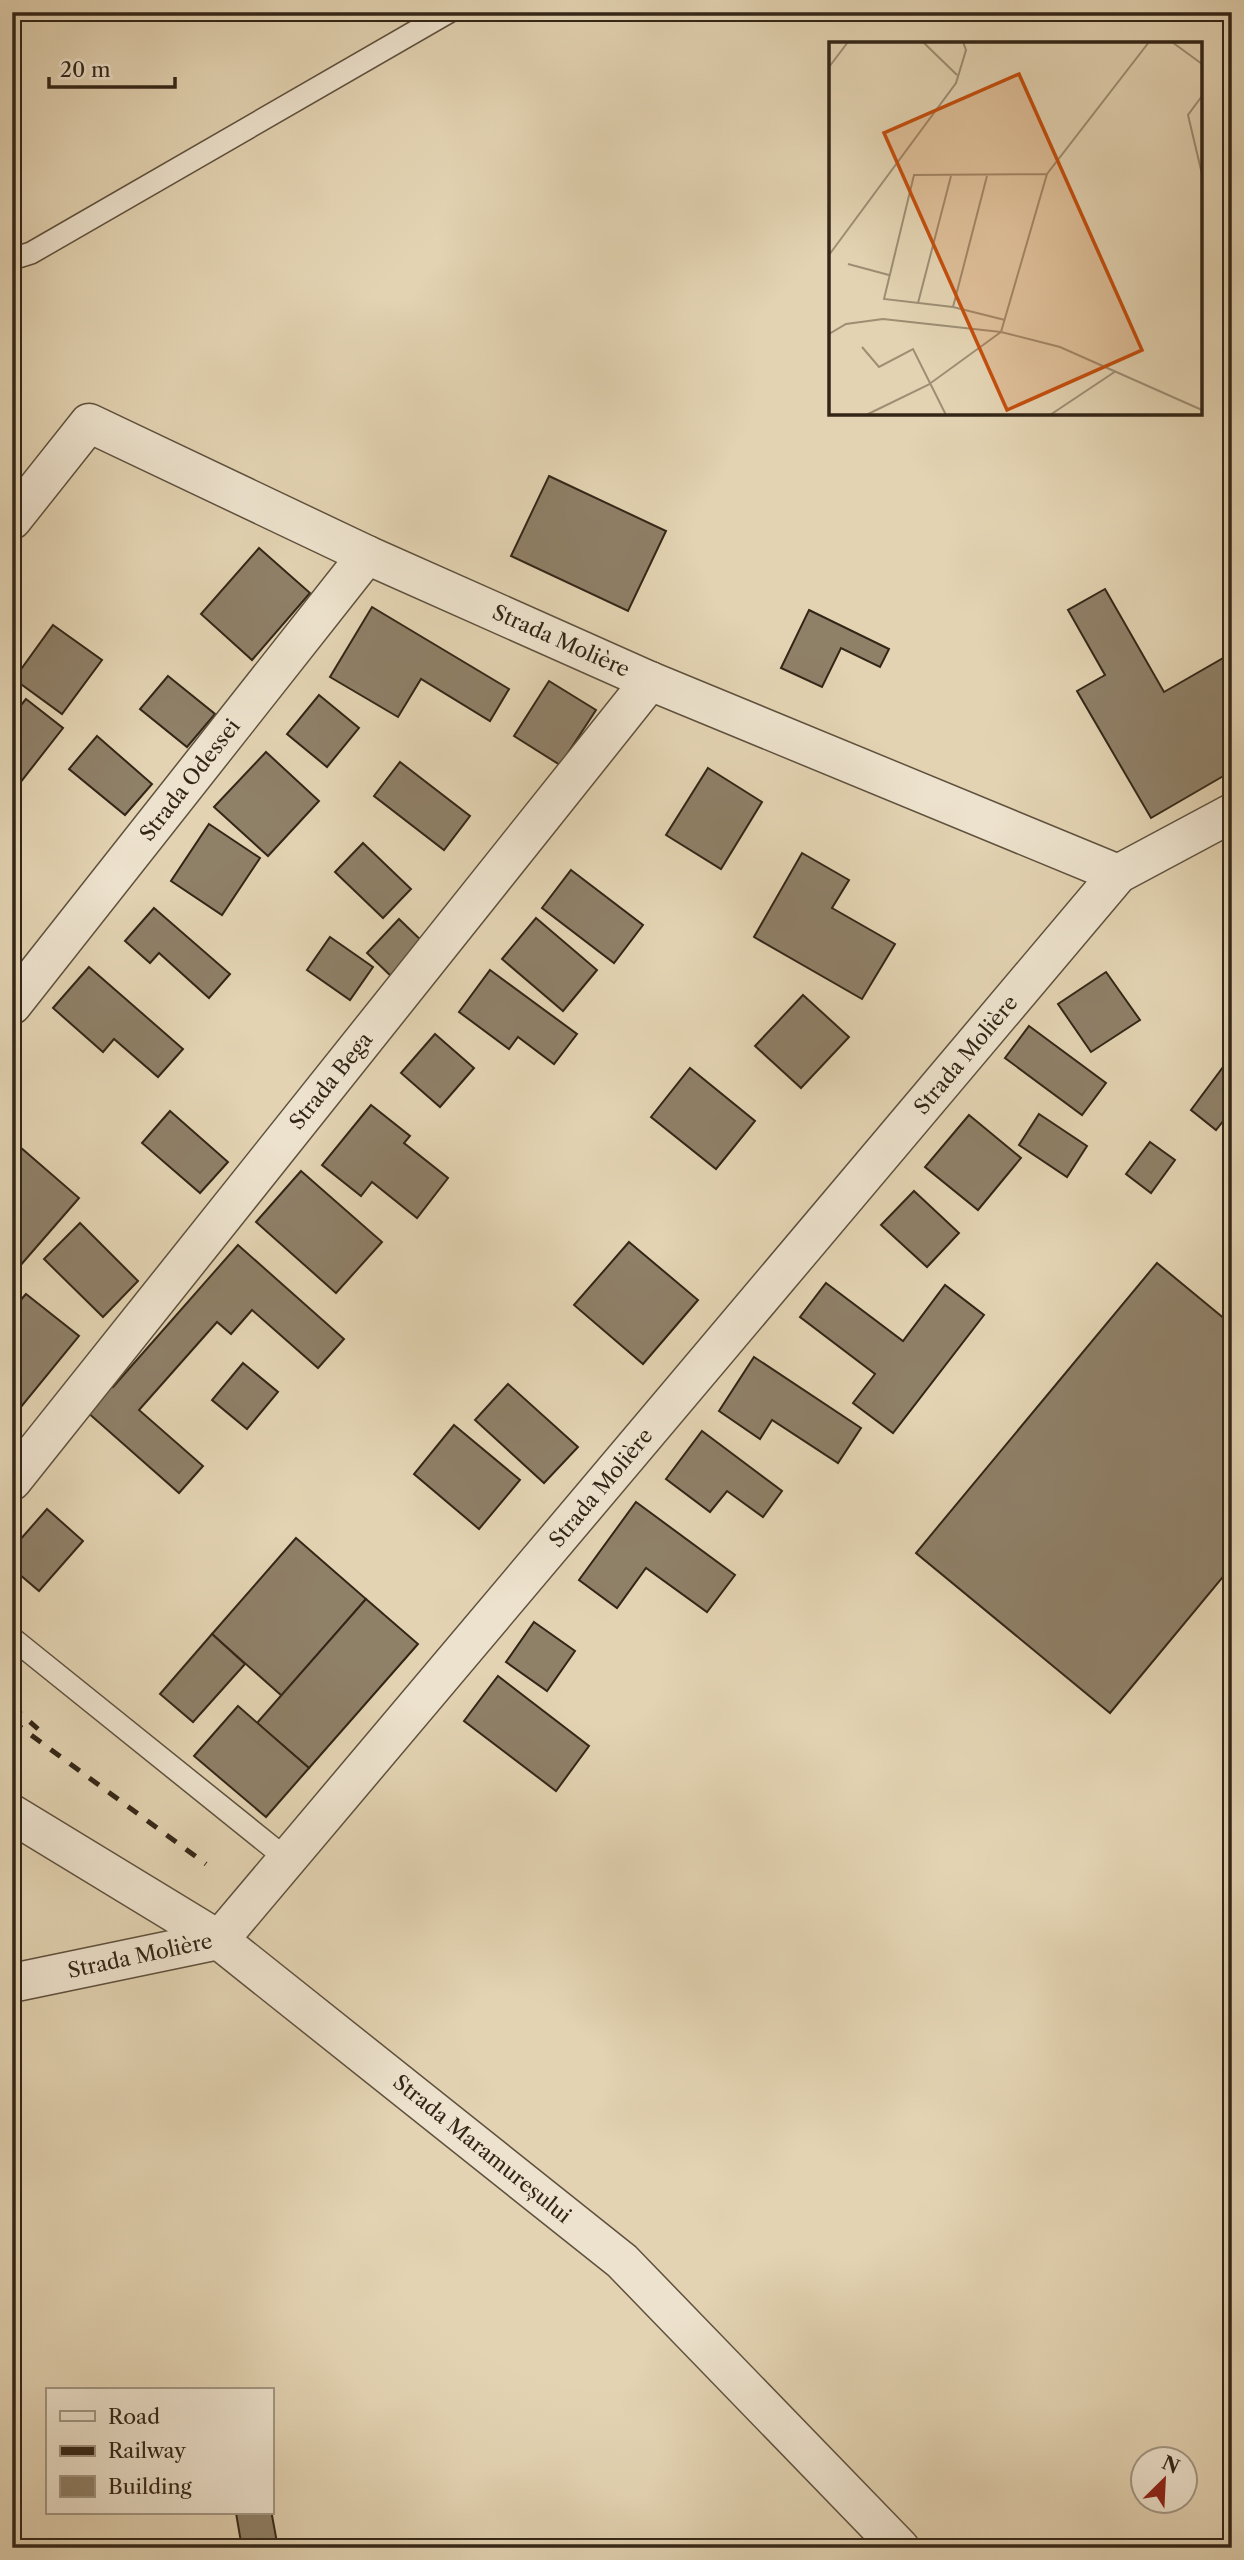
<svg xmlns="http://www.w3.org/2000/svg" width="1244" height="2560" font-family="'Libre Caslon Text',serif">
	<rect width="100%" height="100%" fill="#e3d3b2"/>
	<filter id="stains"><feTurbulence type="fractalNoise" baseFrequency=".00286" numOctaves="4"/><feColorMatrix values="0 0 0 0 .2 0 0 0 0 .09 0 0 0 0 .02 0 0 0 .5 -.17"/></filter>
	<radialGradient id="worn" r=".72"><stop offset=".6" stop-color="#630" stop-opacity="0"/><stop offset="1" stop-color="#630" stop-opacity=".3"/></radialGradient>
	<g fill="#8f8068" stroke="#332617" stroke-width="2">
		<path d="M549 476 666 531 628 611 511 556Z"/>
		<path d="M259 548 310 593 252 660 201 614Z"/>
		<path d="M1105 589 1164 692 1232 653V771L1151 818 1077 691 1105 675 1068 610Z"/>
		<path d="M372 607 509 689 490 721 421 679 398 717 330 677Z"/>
		<path d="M809 610 889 649 880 667 841 648 822 687 781 668Z"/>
		<path d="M53 625 102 660 62 714 14 679Z"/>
		<path d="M168 676 215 714 187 747 140 709Z"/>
		<path d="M549 681 596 710 560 765 514 736Z"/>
		<path d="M319 695 359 728 327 767 287 734Z"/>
		<path d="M26 699 63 728 16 788 12 785V716Z"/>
		<path d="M97 736 152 784 125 815 69 769Z"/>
		<path d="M266 752 319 801 268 856 214 807Z"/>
		<path d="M400 762 470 816 444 850 374 796Z"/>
		<path d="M708 768 762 802 721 869 666 835Z"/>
		<path d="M209 824 260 858 222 915 171 881Z"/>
		<path d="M363 843 411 889 383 918 335 872Z"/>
		<path d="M802 853 849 880 832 908 895 944 862 999 754 937Z"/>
		<path d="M571 870 643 925 614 963 542 908Z"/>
		<path d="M154 908 230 974 209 998 159 953 150 963 125 941Z"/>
		<path d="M536 918 597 970 563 1011 502 959Z"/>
		<path d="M399 919 426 945 394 979 367 953Z"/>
		<path d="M330 937 373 967 350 1000 307 970Z"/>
		<path d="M89 967 183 1049 158 1077 114 1039 103 1052 53 1008Z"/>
		<path d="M490 970 577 1034 554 1064 518 1037 509 1049 459 1012Z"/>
		<path d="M1106 972 1140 1020 1091 1052 1058 1004Z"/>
		<path d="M803 995 849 1037 801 1088 755 1046Z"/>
		<path d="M1029 1026 1106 1083 1082 1115 1005 1058Z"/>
		<path d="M435 1034 474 1068 440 1107 401 1073Z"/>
		<path d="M1232 1055V1118L1228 1115 1216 1130 1191 1110Z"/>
		<path d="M690 1068 755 1121 716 1169 651 1117Z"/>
		<path d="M371 1105 410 1136 404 1143 448 1178 417 1218 372 1182 361 1196 322 1165Z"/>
		<path d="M170 1111 228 1162 200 1193 142 1143Z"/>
		<path d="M1039 1114 1087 1146 1067 1177 1019 1145Z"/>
		<path d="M969 1115 1021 1158 978 1210 925 1167Z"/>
		<path d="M12 1140 79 1198 19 1267 12 1261Z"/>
		<path d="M1150 1142 1175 1160 1151 1193 1126 1174Z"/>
		<path d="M301 1171 382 1242 336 1293 256 1222Z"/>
		<path d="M914 1191 959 1233 927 1267 881 1225Z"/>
		<path d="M80 1223 138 1281 103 1317 44 1259Z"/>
		<path d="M629 1242 698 1300 643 1364 574 1305Z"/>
		<path d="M238 1245 344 1339 318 1368 252 1310 231 1334 217 1322 139 1410 203 1466 179 1493 78 1404 102 1377 113 1387Z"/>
		<path d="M1157 1263 1232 1325V1566L1110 1713 916 1553Z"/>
		<path d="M826 1283 903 1341 945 1285 984 1315 893 1433 853 1403 875 1374 800 1317Z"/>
		<path d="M26 1294 79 1336 12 1418V1347L20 1337 12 1331V1310Z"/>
		<path d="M754 1357 861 1428 838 1463 772 1420 760 1439 719 1411Z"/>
		<path d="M243 1363 278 1392 247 1429 212 1400Z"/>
		<path d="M508 1384 578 1447 544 1483 475 1420Z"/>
		<path d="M454 1425 520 1480 479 1529 414 1474Z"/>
		<path d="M702 1431 782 1491 763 1517 727 1491 710 1512 666 1479Z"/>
		<path d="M636 1502 735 1575 707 1612 646 1568 617 1608 579 1580Z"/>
		<path d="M47 1509 83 1541 39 1591 12 1568V1549Z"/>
		<path d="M296 1538 366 1599 282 1696 212 1634Z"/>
		<path d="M366 1599 418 1644 309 1768 257 1723Z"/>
		<path d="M534 1622 575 1651 547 1691 506 1662Z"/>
		<path d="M212 1634 245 1664 193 1722 160 1694Z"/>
		<path d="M498 1676 589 1746 556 1791 464 1721Z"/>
		<path d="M238 1706 309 1768 266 1817 194 1756Z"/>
		<path d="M271 2510 278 2548H242L236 2513H271Z"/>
	</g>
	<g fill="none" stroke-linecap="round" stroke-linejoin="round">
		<defs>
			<g id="service">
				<path d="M12 259 31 253 449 12"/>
				<path d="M12 1638 288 1860"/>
			</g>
			<g id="minor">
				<path d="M12 520 89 423 367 555 650 681 1118 874"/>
				<path d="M12 1005 367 555"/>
				<path d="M12 1481 650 681"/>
				<path d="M12 1814 219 1940 622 2261 900 2548"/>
				<path d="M12 1983 219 1940 1118 874 1232 813"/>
			</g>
		</defs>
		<use href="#service" stroke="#5f513e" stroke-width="24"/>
		<use href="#minor" stroke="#5f513e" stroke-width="41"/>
		<use href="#service" stroke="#ede2cd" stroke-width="21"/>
		<use href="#minor" stroke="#ede2cd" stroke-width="38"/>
		<g stroke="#332617" stroke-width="5" stroke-dasharray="12 12" stroke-linecap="butt">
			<path d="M12 1706 38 1729"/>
			<path d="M12 1721 206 1864"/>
		</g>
	</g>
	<g text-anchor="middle" stroke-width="6" stroke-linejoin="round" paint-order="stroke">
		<g font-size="21" fill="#332617" stroke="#ede2cd">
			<text transform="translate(561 641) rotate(24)" y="7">Strada Molière</text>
			<text transform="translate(190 780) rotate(-52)" y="7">Strada Odessei</text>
			<text transform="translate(966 1055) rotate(-50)" y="7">Strada Molière</text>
			<text transform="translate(331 1081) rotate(-51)" y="7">Strada Bega</text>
			<text transform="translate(601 1488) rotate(-50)" y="7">Strada Molière</text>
			<text transform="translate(140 1956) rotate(-12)" y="7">Strada Molière</text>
			<text transform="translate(482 2149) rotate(39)" y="7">Strada Maramureșului</text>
		</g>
	</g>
	<g transform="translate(829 42)">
		<rect width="373" height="373" fill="#e3d3b2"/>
		<path fill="none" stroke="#9d8e74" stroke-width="2" d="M94 0 128 33M343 0 373 22M0 25 19 0M373 54 359 73 373 132M0 213 127 41 137 8 134 0M19 222 60 233M89 261 122 134M124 265 158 134M176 278 124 265 55 257 85 133 218 132M0 292 17 282 54 277 172 290 231 305 373 368M33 305 50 325 84 307 117 373M37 373 99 343 172 290 218 132 320 0M221 373 287 329"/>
		<path fill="#c44f0e" fill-opacity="0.15" stroke="#c44f0e" stroke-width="3.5" d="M190 32 313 308 178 368 55 91Z"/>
		<rect width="373" height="373" fill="none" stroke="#332617" stroke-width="3.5"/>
	</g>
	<rect width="1244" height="2560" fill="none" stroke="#e3d3b2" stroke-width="42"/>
	<rect x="14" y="14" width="1216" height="2532" fill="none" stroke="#332617" stroke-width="3.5"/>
	<rect x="21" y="21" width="1202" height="2518" fill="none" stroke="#332617" stroke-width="2"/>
	<rect x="46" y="2388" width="228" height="126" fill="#ede2cd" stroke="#a39784" stroke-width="2"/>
	<rect x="60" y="2411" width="35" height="10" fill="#ede2cd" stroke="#a39784" stroke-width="2"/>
	<text x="108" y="2424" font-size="21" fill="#332617">Road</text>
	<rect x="60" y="2446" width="35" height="10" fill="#332617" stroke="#a39784" stroke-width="2"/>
	<text x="108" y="2458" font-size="21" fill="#332617">Railway</text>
	<rect x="60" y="2476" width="35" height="21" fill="#8f8068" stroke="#a39784" stroke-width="2"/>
	<text x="108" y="2494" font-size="21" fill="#332617">Building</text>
	<g transform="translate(1164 2480) rotate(24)"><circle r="33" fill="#ede2cd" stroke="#a39784" stroke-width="2"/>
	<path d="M0-5L12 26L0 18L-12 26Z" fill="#8f2418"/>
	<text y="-10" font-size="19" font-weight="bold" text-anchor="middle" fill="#332617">N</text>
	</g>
	<path d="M49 77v10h126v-10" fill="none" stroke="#332617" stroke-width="3.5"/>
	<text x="60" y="77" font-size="21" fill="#332617" stroke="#ede2cd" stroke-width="5" paint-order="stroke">20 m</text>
	<rect width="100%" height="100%" filter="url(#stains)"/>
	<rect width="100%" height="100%" fill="url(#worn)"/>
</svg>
